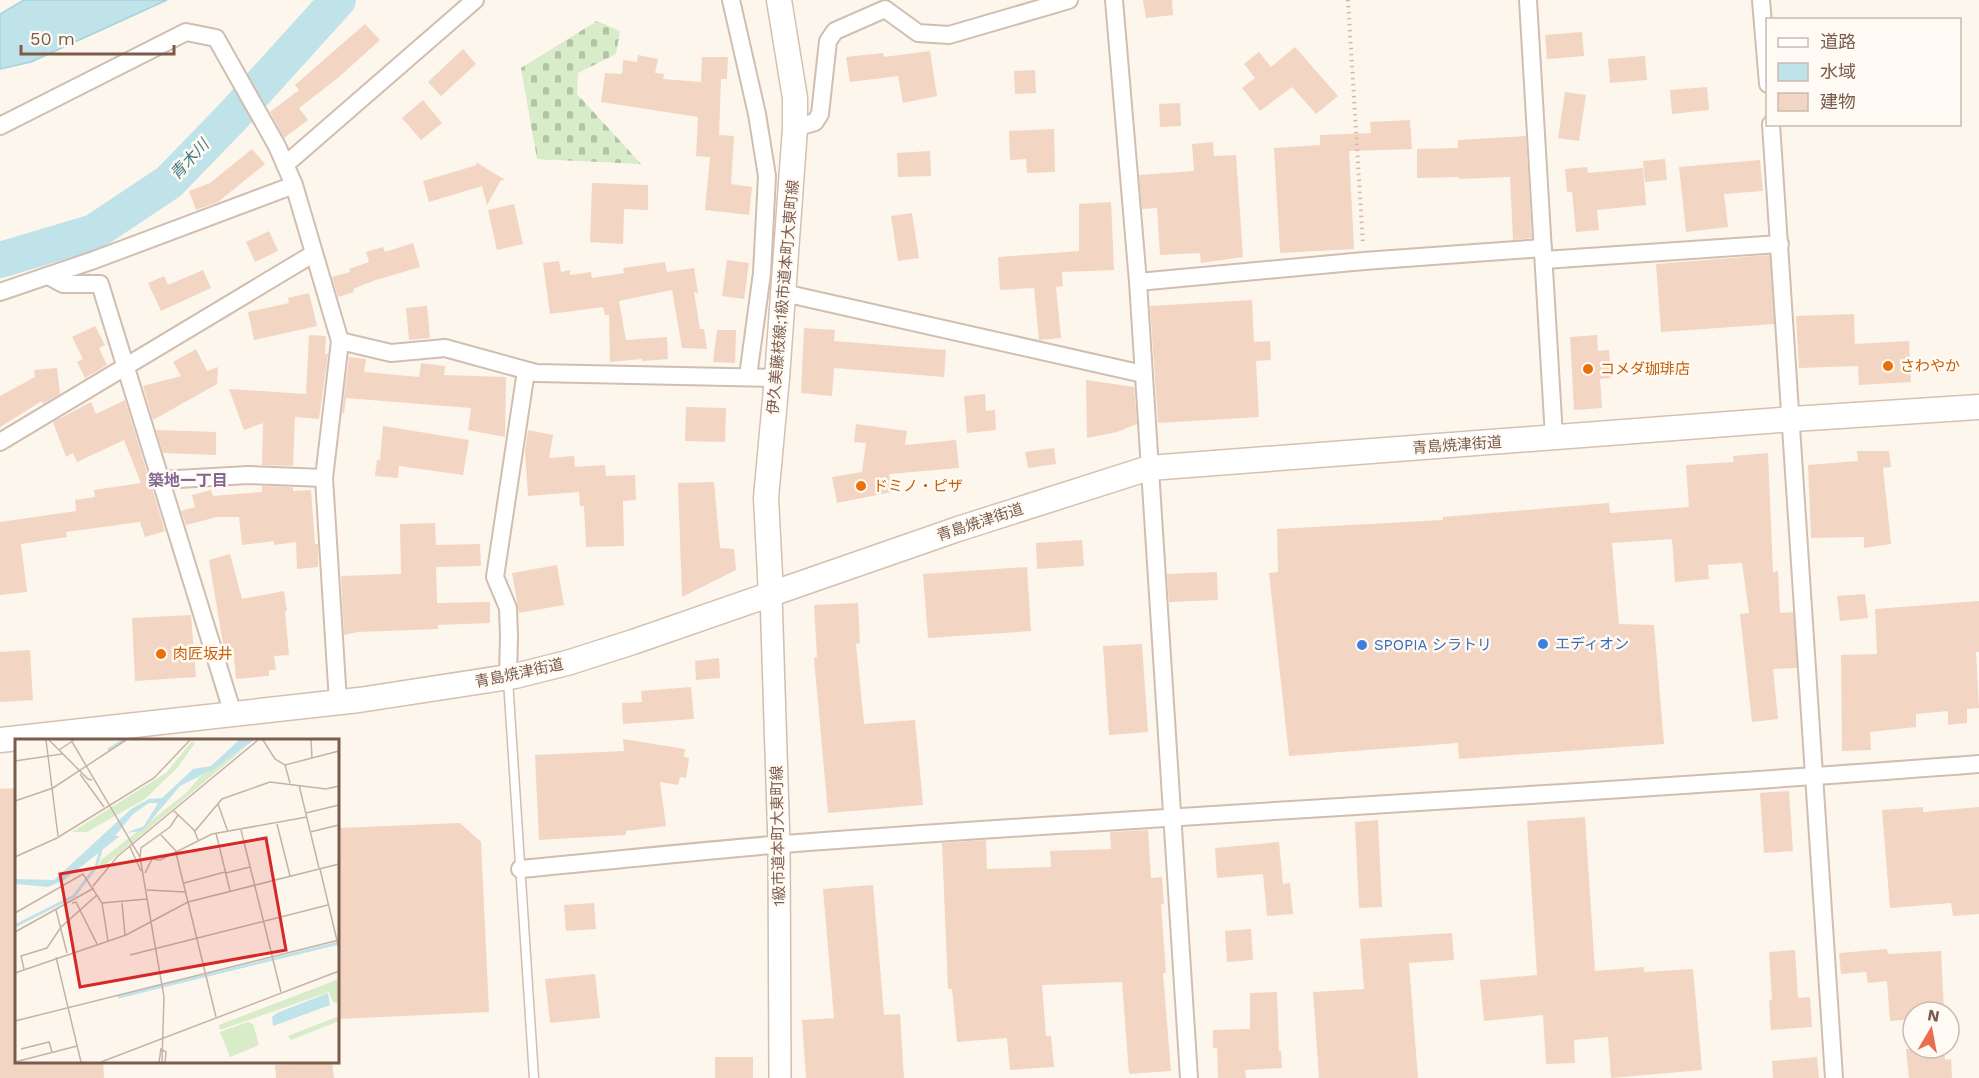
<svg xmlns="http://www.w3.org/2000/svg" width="1979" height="1078" font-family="'Work Sans','Noto Sans JP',sans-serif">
	<defs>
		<pattern id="cemetery-stones" width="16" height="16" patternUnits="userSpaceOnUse" patternTransform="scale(1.5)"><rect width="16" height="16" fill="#d8ecc9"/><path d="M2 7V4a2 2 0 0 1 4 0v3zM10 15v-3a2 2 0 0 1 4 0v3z" fill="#b4c2a5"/></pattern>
	</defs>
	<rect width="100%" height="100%" fill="#fdf6ec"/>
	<path fill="url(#cemetery-stones)" d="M597 21 620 31 616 54 578 73 577 94 641 164 537 159 521 68Z"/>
	<path fill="#bfe3e8" stroke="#a5d3da" stroke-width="1.5" d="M24 0H167L31 62 0 69V14Z"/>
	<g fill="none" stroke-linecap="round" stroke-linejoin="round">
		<path stroke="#bfe3e8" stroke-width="36" d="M0 260 94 232 169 182 232 117 338 0"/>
	</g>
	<g fill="#f3d5c3">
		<path d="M1143 0H1172L1173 15 1146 18Z"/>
		<path d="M365 24 380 40 339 77 299 108 308 120 284 138 270 112 299 90 295 85Z"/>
		<path d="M1582 32 1584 56 1547 59 1545 35Z"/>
		<path d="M1295 47 1338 96 1316 114 1292 87 1260 111 1242 88 1255 78 1244 64 1259 52 1271 67Z"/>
		<path d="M463 49 476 64 441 96 428 82Z"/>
		<path d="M930 51 937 96 903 103 898 76 850 82 846 57 883 53 884 57Z"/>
		<path d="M638 55 658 59 655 73 664 74 663 79 701 82 702 57H728L727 79H721L719 135 734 136 731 184 752 187 749 215 705 210 710 157 696 156 698 117 601 102 605 73 622 74 623 60 637 62Z"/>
		<path d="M1645 56 1647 80 1610 83 1608 59Z"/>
		<path d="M1035 70 1036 93 1015 94 1014 71Z"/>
		<path d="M1707 87 1709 110 1672 114 1670 90Z"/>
		<path d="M1565 92 1586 95 1579 141 1558 138Z"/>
		<path d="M423 100 442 123 421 140 402 118Z"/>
		<path d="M1180 103 1181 126 1160 127 1159 104Z"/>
		<path d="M1410 120 1412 149 1349 151 1354 249 1280 253 1274 148 1320 145V135L1371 133 1370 122Z"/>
		<path d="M1054 129 1055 172 1027 173 1026 159 1010 160 1009 131Z"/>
		<path d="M1526 136 1532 238 1513 240 1510 177 1459 179V177L1417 178V149L1458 148V140Z"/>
		<path d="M1213 142 1214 156 1236 155 1243 257 1201 263 1200 253 1160 255 1157 208 1142 209 1139 175 1194 171 1192 144Z"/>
		<path d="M252 149 265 164 218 202 196 210 189 191 210 183Z"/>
		<path d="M930 151 931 176 898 177 897 153Z"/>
		<path d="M1665 159 1667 180 1645 182 1643 161Z"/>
		<path d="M1760 160 1763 191 1724 194 1728 227 1686 232 1679 167Z"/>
		<path d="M476 162 505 180H501L487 205 482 186 429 202 423 181 477 165Z"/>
		<path d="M1587 167 1588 173 1643 168 1646 205 1597 210 1599 230 1576 232 1572 192H1567L1565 169Z"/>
		<path d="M592 183 648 185V210L624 209 623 244 590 242Z"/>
		<path d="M1111 202 1114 270 1062 272 1063 286 1056 287 1061 338 1039 340 1034 288 1000 290 998 257 1079 251V204Z"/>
		<path d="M514 204 523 244 497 250 488 210Z"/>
		<path d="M912 213 919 258 898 261 891 216Z"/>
		<path d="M269 231 278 251 255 262 246 242Z"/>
		<path d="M413 243 420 267 373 281 353 289 354 292 338 297 332 277 350 272 349 269 369 262 366 252 383 247 385 252Z"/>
		<path d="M1770 255 1775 324 1661 332 1656 264Z"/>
		<path d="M727 260 749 263 744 299 722 296Z"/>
		<path d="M559 261 561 272 570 270V275L591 272 592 278 624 273 623 268 665 262 667 272 694 268 698 293 694 292 700 329H704L707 349 682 348 672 290 619 301 626 340 667 337 668 359 642 361V359L610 362 609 315H605L603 307 550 314 543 263Z"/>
		<path d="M203 270 211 288 161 311 148 283 164 276 168 285Z"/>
		<path d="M309 293 317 326 254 340 248 312 289 303 288 298Z"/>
		<path d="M1252 300 1254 342 1270 341 1271 360 1256 361 1259 417 1158 423 1150 306Z"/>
		<path d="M427 306 430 338 409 340 406 308Z"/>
		<path d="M1854 314 1855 344 1909 341 1911 382 1859 385 1858 366 1799 368 1796 316Z"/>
		<path d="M95 326 105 345 99 348 107 365 85 378 77 362 83 359 72 337Z"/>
		<path d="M804 328 835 330 834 341 946 350 944 377 834 368 832 396 801 393Z"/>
		<path d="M717 330H736L735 363 713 362Z"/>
		<path d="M309 335 326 336 325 354H328L319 419 295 417 293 466 262 465 263 423 244 430 229 389 306 394Z"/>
		<path d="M1597 335 1598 351 1609 350 1611 378 1600 379 1602 408 1574 410 1570 337Z"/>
		<path d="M196 349 207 371 218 367 217 384 153 420 143 386 181 376 173 362Z"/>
		<path d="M349 357 366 359 364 372 419 377 421 363 445 366 444 375 506 377 505 437 468 430 471 408 346 398 344 413H342Z"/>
		<path d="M57 368 60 394 43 404 42 401 0 427V396L35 377 34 370Z"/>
		<path d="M1086 380 1134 387 1137 424 1117 432 1087 438Z"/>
		<path d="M985 394 986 411 995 410 996 430 967 433 964 396Z"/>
		<path d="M125 400 165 531 145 537 140 522 66 532 67 537 21 544 27 592 0 595V522L76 511 75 500 95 497 94 490 141 483 124 440 77 462 73 453 66 457 53 422 91 402 96 414Z"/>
		<path d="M686 407 726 408 725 442 685 441Z"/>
		<path d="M856 424 907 431 905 445 956 440 959 468 889 474 892 492 837 503 832 477 862 472 866 443 854 442Z"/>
		<path d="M383 426 469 440 463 475 399 466 398 478 375 476 377 460H380Z"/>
		<path d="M156 430 216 432V455L163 453Z"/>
		<path d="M528 430 553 435 549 458 574 456 575 467 605 465 606 476 635 475 636 500 623 501 624 546 586 547 584 506H580L579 492 528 496 525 451Z"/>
		<path d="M1054 448 1056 464 1028 468 1025 452Z"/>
		<path d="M1857 451H1889L1891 467 1883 468 1891 544 1864 548V537L1811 538 1808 465 1858 461Z"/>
		<path d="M1768 453 1773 572 1778 571 1780 613 1795 612 1799 668 1773 669 1778 719 1752 722 1740 614 1749 613 1742 563 1708 565 1709 579 1675 582 1672 539 1612 543 1619 624 1654 625 1664 744 1459 759 1458 743 1289 756 1269 573 1278 572 1277 529 1443 520V517L1609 503 1610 513 1689 507 1686 465 1734 462 1733 456Z"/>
		<path d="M714 482 720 548 734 549 736 570 682 597 678 483Z"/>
		<path d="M262 486 293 487V491L311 490 315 544H318V567L297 569 296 542 274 545V541L242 545 239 517H217L186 525 181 511 195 507 192 495 211 490 213 496 262 492Z"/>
		<path d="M435 523 436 545 480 544 481 566 436 567 437 603 490 602V623L438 625V629L358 632 344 635 341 576 401 574 400 524Z"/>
		<path d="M1082 540 1084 566 1037 569 1036 543Z"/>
		<path d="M230 554 242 599 284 591 287 611H285L289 655 274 656 276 670H269V676L236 679 233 649 224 650 209 560Z"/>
		<path d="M557 565 564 605 519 613 512 573Z"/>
		<path d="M1027 567 1031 631 928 638 923 574Z"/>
		<path d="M1217 572 1218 600 1169 602 1167 574Z"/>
		<path d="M1865 594 1868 618 1840 621 1837 596Z"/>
		<path d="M1979 601V652H1976L1979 708 1967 709V723L1948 725V711L1916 714V727L1870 732 1871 750 1842 751 1841 655 1877 654 1875 609Z"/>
		<path d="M858 603 860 643 856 644 864 724 915 720 923 805 828 813 814 658 817 657 814 605Z"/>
		<path d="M191 615 196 677 135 681 132 618Z"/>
		<path d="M1142 644 1148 732 1109 735 1103 646Z"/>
		<path d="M30 650 33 700 0 702V652Z"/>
		<path d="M719 658 720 678 696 680 695 661Z"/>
		<path d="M691 687 694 719 623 724 622 703 642 702 641 691Z"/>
		<path d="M623 739 685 749 684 757 689 758 686 778 680 777 678 785 660 782 666 826 626 831V835L539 840 535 755 624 751Z"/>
		<path d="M16 788V1062H103L104 1078H0V789Z"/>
		<path d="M1789 791 1793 851 1764 853 1760 793Z"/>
		<path d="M1923 807V812L1979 807V914L1953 916 1951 903 1890 908 1882 810Z"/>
		<path d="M1585 817 1595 971 1644 967V972L1693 969 1702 1070 1611 1078 1608 1037 1574 1040 1575 1063 1546 1064 1543 1015 1484 1021 1480 980 1537 975 1527 821Z"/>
		<path d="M1378 820 1382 907 1359 908 1355 822Z"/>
		<path d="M460 823 481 842 489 1012 338 1019V828Z"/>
		<path d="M1148 830 1151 878 1162 877 1164 904H1161L1166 973H1163L1171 1071 1129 1074 1122 982 1042 985 1046 1036H1051L1054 1067 1010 1070 1007 1038 957 1042 952 989H948L942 843 986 840 987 869 1051 867 1050 851 1111 849 1110 832Z"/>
		<path d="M1279 842 1283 884 1290 883 1293 914 1267 916 1263 874 1217 878 1215 848Z"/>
		<path d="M873 885 884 1015 900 1014 904 1078H806L802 1020 834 1018 823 889Z"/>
		<path d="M594 903 596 929 566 931 564 905Z"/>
		<path d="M1251 929 1253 960 1227 962 1225 931Z"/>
		<path d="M1452 933 1454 960 1409 963 1418 1078H1319L1313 992 1364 989 1360 939Z"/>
		<path d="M1887 949 1888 954 1941 951 1944 1012H1913V1019L1890 1021 1887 981 1868 983 1866 972 1841 974 1839 953Z"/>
		<path d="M1795 950 1798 998 1810 997 1812 1027 1771 1030 1769 1000H1772L1769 952Z"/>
		<path d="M595 974 600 1018 550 1023 545 979Z"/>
		<path d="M1277 992 1279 1051H1281L1282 1068 1245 1070 1246 1078H1218L1217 1048H1213V1030L1250 1029V993Z"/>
		<path d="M1922 1048H1944L1945 1060 1951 1059 1952 1078H1909L1906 1049Z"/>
		<rect x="715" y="1057" width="38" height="21"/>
		<path d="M1817 1057 1819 1078H1773L1772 1061Z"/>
		<path d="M332 1062 334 1078H276L275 1065Z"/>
	</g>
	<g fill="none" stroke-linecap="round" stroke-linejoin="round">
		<defs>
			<path id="service" d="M508 680 534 1078"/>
			<g id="minor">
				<path d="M731 0 757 114 767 176 762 273 748 376"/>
				<path d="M1114 0 1138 282 1189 1078"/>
				<path d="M1528 0 1554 437"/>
				<path d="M1761 0 1768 84"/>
				<path d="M1771 124C1795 442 1816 760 1834 1078"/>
				<path d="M0 126 186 32 216 38 277 146 294 185 340 341 324 478 338 702"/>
				<path d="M795 128 815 122 820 114 828 41 835 31 885 9 918 33 949 35 1069 0"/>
				<path d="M285 165 475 0"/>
				<path d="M1544 260 1780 244"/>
				<path d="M48 276 63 284H100L233 714"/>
				<path d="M1138 282 1364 261 1543 248"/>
				<path d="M0 292 94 260 294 185"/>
				<path d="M784 293 1143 374"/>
				<path d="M340 341 391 353 445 348 536 373 777 378"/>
				<path d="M0 442 313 254"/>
				<path d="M160 480 248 475 324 478"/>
				<path d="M508 677 509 636 508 608 495 577 526 371"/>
				<path d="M520 869C608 861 696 851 784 844 1182 814 1581 795 1979 764"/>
			</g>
			<path id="tertiary" d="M771 595 779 845 780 1078"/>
			<g id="secondary">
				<path d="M771 595 766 498 777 378 795 128V98L779 0"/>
				<path d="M0 740 359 700 515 676 567 663 633 642 958 529 1149 468 1793 419 1979 407"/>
			</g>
		</defs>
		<use href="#service" stroke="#d1beb0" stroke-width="11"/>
		<use href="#minor" stroke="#d1beb0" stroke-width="20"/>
		<use href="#tertiary" stroke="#d1beb0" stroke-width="24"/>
		<use href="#secondary" stroke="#d6c0b0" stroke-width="27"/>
		<path stroke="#d9b8a5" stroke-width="4" stroke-dasharray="1.5 4.5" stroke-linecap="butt" d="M1348 0 1363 245"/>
		<use href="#service" stroke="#fff" stroke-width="8"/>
		<use href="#minor" stroke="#fff" stroke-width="16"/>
		<use href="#tertiary" stroke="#fff" stroke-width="21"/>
		<use href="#secondary" stroke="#fff" stroke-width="24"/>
	</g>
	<g fill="#e8710a" stroke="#fffaf3" stroke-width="2">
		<circle cx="1888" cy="366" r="6"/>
		<circle cx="1588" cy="369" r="6"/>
		<circle cx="861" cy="486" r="6"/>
		<circle cx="161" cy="654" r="6"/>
	</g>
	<g fill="#3f7fe0" stroke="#fffaf3" stroke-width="2">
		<circle cx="1543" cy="644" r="6"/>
		<circle cx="1362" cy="645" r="6"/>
	</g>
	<g text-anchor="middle" stroke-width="5" stroke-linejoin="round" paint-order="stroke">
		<g font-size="15" fill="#7a5c4d" stroke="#fffaf3">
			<text transform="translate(783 297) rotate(-85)" y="5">伊久美藤枝線;1級市道本町大東町線</text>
			<text transform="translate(1457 445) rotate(-4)" y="5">青島焼津街道</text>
			<text transform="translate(980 522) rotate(-18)" y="5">青島焼津街道</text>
			<text transform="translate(519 673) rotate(-12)" y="5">青島焼津街道</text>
			<text transform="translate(778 836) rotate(-91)" y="5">1級市道本町大東町線</text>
		</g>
		<g font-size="15" fill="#c56008" stroke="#fffaf3" text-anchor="start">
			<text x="1900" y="371">さわやか</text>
			<text x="1600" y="374">コメダ珈琲店</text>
			<text x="873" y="491">ドミノ・ピザ</text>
			<text x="173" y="659">肉匠坂井</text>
		</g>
		<g font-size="15" fill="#366cbe" stroke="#fffaf3" text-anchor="start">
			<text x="1555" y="649">エディオン</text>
			<text x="1374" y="650">SPOPIA シラトリ</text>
		</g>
		<g font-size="16" font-style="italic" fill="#437c86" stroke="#fffaf3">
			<text transform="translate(189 159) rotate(-47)" y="6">青木川</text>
		</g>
		<g font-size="16" font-weight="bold" fill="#846695" stroke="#fffaf3">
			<text x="188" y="486">築地一丁目</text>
		</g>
	</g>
	<g transform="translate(15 739)">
		<rect width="324" height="324" fill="#fdf6ec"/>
		<path d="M233 283 238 285 244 306 215 318 205 293Z" fill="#d8ecc9"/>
		<path d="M177 2 180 4 163 28 130 60 72 93H57L151 34ZM232 7 87 129 84 127 86 121 171 54 185 38ZM324 240V264L318 263 314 253 205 291 204 286ZM324 277V282L276 301 273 297Z" fill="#d8ecc9"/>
		<path d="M224 1H239L197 31 165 47 127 92 111 94 129 87 143 64H134L118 75 100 97H105L49 141 33 148 0 145V140L39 141 116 70 134 60 147 59 178 30 196 27ZM313 254 315 266 258 287 257 278 262 274Z" fill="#bfe3e8"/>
		<path fill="none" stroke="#bfe3e8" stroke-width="3" d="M93 11 109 1M0 187 59 157 81 128 86 111M103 258 324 204"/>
		<path fill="none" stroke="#c5b3a7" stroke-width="1.5" d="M31 1 43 97M34 1 73 40 77 41M56 1 125 118 136 183M248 1 260 20 270 26 324 12M296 1 297 19M44 11 59 1M0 22 47 15M270 26 275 44M65 35 89 68M284 46 304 129M0 62 38 49 111 1M203 65 213 93M158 71 179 91 183 101M291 74 324 66M262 85 275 137M226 91 266 253M180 92 207 60 255 43 311 50 324 47M295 93 324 86M201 94 215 152M146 96 161 112M115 108 126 132M161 114 201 278M0 118 42 99 139 39 175 1M125 118 126 109 155 88 163 76M305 130 324 210M130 134 137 120 145 121 197 95 292 78M211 134 235 128M169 144 210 133M78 147 103 117 243 1M132 151 171 153M57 164 61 163 82 205M87 164 132 160M107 164 110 196M41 171 52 214M0 174 68 135 87 164 93 202M136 183 149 258 147 323M0 193 79 149M115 216 313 166M41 218 66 323M9 230 6 217 32 209 46 188 82 156M0 234 111 196 173 163 324 125M0 282 324 201M6 310 34 303 37 313M0 323 62 307M86 323 324 232M144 323 146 310 151 313 150 323"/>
		<path fill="#d62828" fill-opacity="0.15" stroke="#d62828" stroke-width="3" d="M251 99 271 211 65 248 45 135Z"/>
		<rect width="324" height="324" fill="none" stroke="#7a5c4d" stroke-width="3"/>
	</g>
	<rect x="1766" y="18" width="195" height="108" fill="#fffaf3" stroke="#cabbb1" stroke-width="1.5"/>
	<rect x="1778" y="38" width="30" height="9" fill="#ffffff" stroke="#cabbb1" stroke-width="1.5"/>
	<text x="1820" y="48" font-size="18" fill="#7a5c4d">道路</text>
	<rect x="1778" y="63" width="30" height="18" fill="#bfe3e8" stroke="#cabbb1" stroke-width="1.5"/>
	<text x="1820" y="78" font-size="18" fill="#7a5c4d">水域</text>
	<rect x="1778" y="93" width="30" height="18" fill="#f3d5c3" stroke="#cabbb1" stroke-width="1.5"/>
	<text x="1820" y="108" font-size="18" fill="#7a5c4d">建物</text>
	<g transform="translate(1931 1030) rotate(10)"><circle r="28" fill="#fffaf3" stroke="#cabbb1" stroke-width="1.5"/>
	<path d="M0-4.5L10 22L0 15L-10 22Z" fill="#e76f51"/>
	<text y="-9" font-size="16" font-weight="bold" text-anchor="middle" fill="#7a5c4d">N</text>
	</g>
	<path d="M21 45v9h153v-9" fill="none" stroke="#7a5c4d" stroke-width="3"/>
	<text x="30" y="45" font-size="18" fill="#7a5c4d" stroke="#fffaf3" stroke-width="4.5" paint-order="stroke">50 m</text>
</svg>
